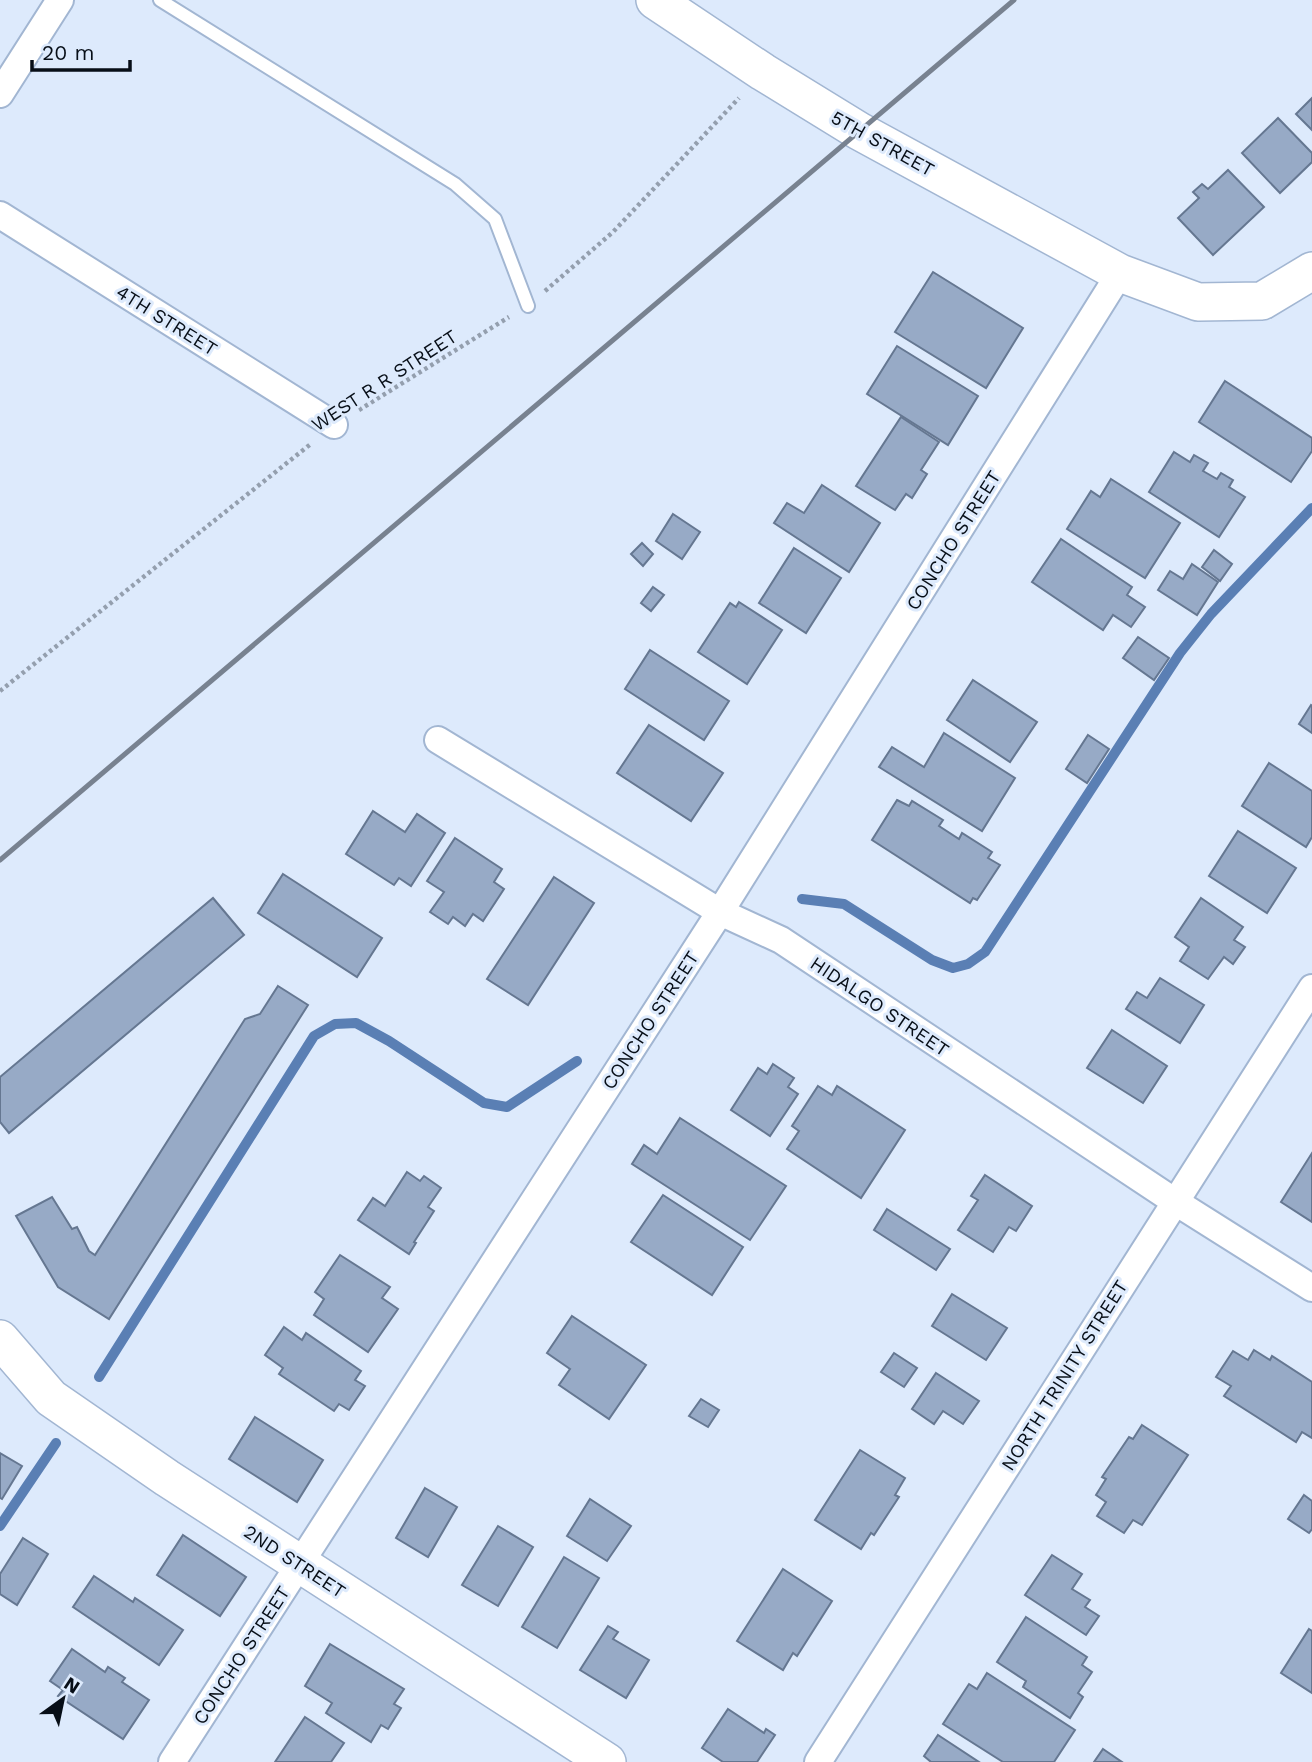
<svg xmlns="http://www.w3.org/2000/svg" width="1312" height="1762" font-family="'Work Sans',sans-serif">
	<rect width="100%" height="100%" fill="#ddeafc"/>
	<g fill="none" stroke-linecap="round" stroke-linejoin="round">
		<g stroke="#5a7fb4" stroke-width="10">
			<path d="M802 899 844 904 932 960 953 968 968 964 985 952 1180 653 1211 614 1312 508"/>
			<path d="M99 1377 314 1036 335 1024 356 1023 389 1041 484 1103 507 1107 577 1061"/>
			<path d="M0 1526 56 1443"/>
		</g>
	</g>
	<g fill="#97aac6" stroke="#657791" stroke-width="2">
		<path d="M1312 98V130L1296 114Z"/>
		<path d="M1278 118 1312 153V162L1280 193 1242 153Z"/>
		<path d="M1228 170 1264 207 1213 255 1178 218 1199 198 1193 192 1202 184 1208 189Z"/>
		<path d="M933 272 1023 328 986 388 895 332Z"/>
		<path d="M897 346 978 396 948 445 867 394Z"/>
		<path d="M1225 381 1312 438V451L1291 482 1199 422Z"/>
		<path d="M901 417 939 442 921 470 927 474 912 498 906 494 895 510 856 486Z"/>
		<path d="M1174 452 1190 462 1194 455 1208 463 1203 471 1217 479 1221 473 1233 480 1229 487 1245 497 1219 537 1149 492Z"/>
		<path d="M1111 479 1180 523 1145 578 1067 529 1091 491 1100 497Z"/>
		<path d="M822 485 880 523 849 572 774 523 787 503 804 513Z"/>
		<path d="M673 514 700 532 682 559 656 541Z"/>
		<path d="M1061 539 1132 587 1127 595 1145 607 1131 627 1113 615 1103 630 1032 582Z"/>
		<path d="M642 543 653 554 643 566 631 554Z"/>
		<path d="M794 548 841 578 806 633 759 603Z"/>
		<path d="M1214 550 1232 564 1220 581 1202 567Z"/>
		<path d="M1192 564 1218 582 1197 615 1158 590 1170 571 1183 579Z"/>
		<path d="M653 587 664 595 651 611 641 603Z"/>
		<path d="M739 602 782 630 747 684 698 652 730 603 736 607Z"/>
		<path d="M1138 637 1169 658 1154 680 1123 658Z"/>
		<path d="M650 650 729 701 704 740 625 689Z"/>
		<path d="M973 680 1037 722 1010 762 947 720Z"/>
		<path d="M1311 705 1312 706V733L1299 724Z"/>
		<path d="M649 725 723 773 691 821 617 773Z"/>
		<path d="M944 733 1015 778 982 831 879 767 892 747 924 767Z"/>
		<path d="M1088 735 1109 749 1087 783 1066 769Z"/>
		<path d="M1269 763 1312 791V837L1306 847 1242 806Z"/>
		<path d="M897 800 909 806 912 801 943 820 939 826 959 839 962 833 992 852 988 858 1000 865 977 900 973 898 970 903 872 840Z"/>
		<path d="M373 811 405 832 417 814 445 833 411 886 399 878 394 885 346 854Z"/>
		<path d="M1238 831 1296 868 1267 913 1209 876Z"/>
		<path d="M455 838 502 869 494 882 504 889 483 921 473 914 465 926 453 917 448 924 430 912 444 892 427 881Z"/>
		<path d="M283 874 382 938 357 977 258 913Z"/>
		<path d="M554 877 594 903 528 1005 487 979Z"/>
		<path d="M213 898 244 935 9 1133 0 1122V1077Z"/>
		<path d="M1201 898 1243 927 1234 940 1245 947 1233 964 1224 957 1208 979 1180 961 1189 947 1175 937Z"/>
		<path d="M1160 978 1204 1005 1180 1043 1126 1009 1137 992 1147 998Z"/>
		<path d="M278 986 308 1005 109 1319 58 1287 16 1216 52 1197 72 1229 77 1227 89 1251 95 1255 245 1019 260 1014Z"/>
		<path d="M1112 1030 1167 1066 1143 1103 1087 1068Z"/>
		<path d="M773 1064 794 1078 788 1087 798 1094 770 1136 731 1110 758 1068 767 1074Z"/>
		<path d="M818 1086 832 1095 837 1086 905 1130 861 1198 787 1149 799 1131 792 1126Z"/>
		<path d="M680 1118 786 1186 750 1240 632 1164 644 1145 657 1154Z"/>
		<path d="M1312 1153V1222L1281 1202Z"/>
		<path d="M407 1172 420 1181 424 1176 441 1188 428 1207 434 1211 414 1242 416 1243 409 1254 358 1220 373 1198 385 1206Z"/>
		<path d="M985 1175 1032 1206 1016 1231 1009 1227 993 1252 958 1230 978 1200 971 1196Z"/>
		<path d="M663 1195 743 1247 712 1295 631 1242Z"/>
		<path d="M887 1209 950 1249 936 1270 874 1230Z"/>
		<path d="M340 1255 390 1287 382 1298 398 1309 368 1352 314 1315 324 1299 315 1292Z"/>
		<path d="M952 1294 1007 1328 986 1360 932 1326Z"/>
		<path d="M572 1316 646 1365 609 1419 559 1385 570 1369 547 1353Z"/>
		<path d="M284 1327 302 1340 306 1333 361 1371 355 1380 365 1386 349 1410 339 1404 334 1411 279 1374 283 1368 265 1355Z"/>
		<path d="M1254 1350 1270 1360 1272 1356 1312 1382V1438L1302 1432 1296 1442 1224 1396 1231 1386 1216 1377 1233 1351 1248 1360Z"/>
		<path d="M894 1353 917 1368 904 1387 881 1372Z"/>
		<path d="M936 1373 979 1401 963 1424 943 1411 934 1424 912 1409Z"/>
		<path d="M701 1399 719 1410 708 1427 689 1416Z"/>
		<path d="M255 1417 323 1460 297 1502 229 1459Z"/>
		<path d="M1142 1425 1188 1455 1142 1525 1133 1520 1124 1533 1097 1516 1106 1502 1096 1495 1106 1479 1102 1477 1129 1437 1133 1439Z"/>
		<path d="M860 1450 905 1478 895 1495 899 1497 874 1535 871 1533 861 1549 815 1520Z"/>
		<path d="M0 1453 22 1466 2 1499 0 1498Z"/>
		<path d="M425 1488 457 1507 428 1557 396 1538Z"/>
		<path d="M1304 1495 1312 1501V1529L1309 1533 1288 1519Z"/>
		<path d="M590 1499 631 1526 607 1561 567 1536Z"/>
		<path d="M498 1526 533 1547 498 1606 462 1585Z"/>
		<path d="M183 1535 246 1577 220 1616 157 1575Z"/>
		<path d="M23 1538 48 1554 17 1605 0 1594V1574Z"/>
		<path d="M1052 1555 1082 1574 1072 1589 1090 1600 1085 1607 1099 1616 1086 1635 1025 1595Z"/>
		<path d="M564 1557 599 1578 557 1648 522 1627Z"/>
		<path d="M783 1569 832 1601 797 1656 793 1653 783 1670 737 1641Z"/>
		<path d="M94 1576 133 1602 135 1598 183 1630 159 1665 73 1607Z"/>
		<path d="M1026 1617 1087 1657 1082 1665 1092 1672 1078 1693 1083 1697 1070 1718 1023 1687 1026 1681 997 1662Z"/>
		<path d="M608 1626 618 1632 613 1639 649 1660 626 1698 580 1670Z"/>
		<path d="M1309 1629 1312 1631V1693L1281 1673Z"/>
		<path d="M330 1644 404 1689 394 1704 401 1708 388 1729 381 1725 371 1742 326 1713 332 1703 305 1686Z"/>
		<path d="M72 1649 105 1672 108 1667 125 1678 122 1682 149 1700 123 1739 58 1696 63 1690 50 1681Z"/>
		<path d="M987 1673 1075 1730 1054 1762H1003L943 1724 969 1684 977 1689Z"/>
		<path d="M728 1709 764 1733 766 1729 775 1735 757 1762H723L702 1748Z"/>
		<path d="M305 1717 344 1743 331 1762H275Z"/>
		<path d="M938 1735 979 1762H931L924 1756Z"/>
		<path d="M1103 1749 1122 1762H1094Z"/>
	</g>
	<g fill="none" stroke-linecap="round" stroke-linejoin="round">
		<defs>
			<path id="lane" d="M160 0 455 184 495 219 528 306"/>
			<g id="street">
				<path d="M0 94 60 0"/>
				<path d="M0 215 334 425"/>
				<path d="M438 740 720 912 781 940 1174 1201 1312 1288"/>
				<path d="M172 1762 720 912 1120 273"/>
				<path d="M818 1762 1312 988"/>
			</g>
			<g id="secondary">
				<path d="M655 0 763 72 859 131 1120 273 1198 302 1262 301 1312 271"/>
				<path d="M0 1339 51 1398 167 1478 607 1762"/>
			</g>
		</defs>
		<use href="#lane" stroke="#a2b6d2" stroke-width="16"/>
		<use href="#street" stroke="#a2b6d2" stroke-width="30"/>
		<use href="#secondary" stroke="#a2b6d2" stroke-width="40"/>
		<g stroke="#949fae" stroke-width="4.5" stroke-dasharray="3.5 3.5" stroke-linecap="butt">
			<path d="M545 291 613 232 739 98"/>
			<path d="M359 410 509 317"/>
			<path d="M0 691 312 443"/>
		</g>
		<use href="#lane" stroke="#fff" stroke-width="12"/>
		<use href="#street" stroke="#fff" stroke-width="26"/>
		<use href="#secondary" stroke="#fff" stroke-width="37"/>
		<path stroke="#788290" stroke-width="5" d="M0 860 1014 0"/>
	</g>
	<g text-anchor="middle" stroke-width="6" stroke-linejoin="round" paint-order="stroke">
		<g font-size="19" fill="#070e17" stroke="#ddeafc">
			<text transform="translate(883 143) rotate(29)" y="7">5TH STREET</text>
			<text transform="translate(167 320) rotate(32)" y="7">4TH STREET</text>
			<text transform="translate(384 380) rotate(-33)" y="7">WEST R R STREET</text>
			<text transform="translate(953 540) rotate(-58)" y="7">CONCHO STREET</text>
			<text transform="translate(880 1006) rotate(34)" y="7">HIDALGO STREET</text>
			<text transform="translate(650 1020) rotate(-57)" y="7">CONCHO STREET</text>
			<text transform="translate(1064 1375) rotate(-58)" y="7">NORTH TRINITY STREET</text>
			<text transform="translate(295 1561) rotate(33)" y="7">2ND STREET</text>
			<text transform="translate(241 1655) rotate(-57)" y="7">CONCHO STREET</text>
		</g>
	</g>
	<g transform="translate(63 1699) rotate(33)" stroke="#ddeafc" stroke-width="5" paint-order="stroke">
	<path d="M0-5L12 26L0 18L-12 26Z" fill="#070e17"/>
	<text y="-10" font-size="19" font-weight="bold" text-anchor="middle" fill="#070e17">N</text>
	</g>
	<path d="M32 60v10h98v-10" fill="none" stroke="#070e17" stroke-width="3.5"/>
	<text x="42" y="60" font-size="21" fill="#070e17" stroke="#ddeafc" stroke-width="5" paint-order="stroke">20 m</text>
</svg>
